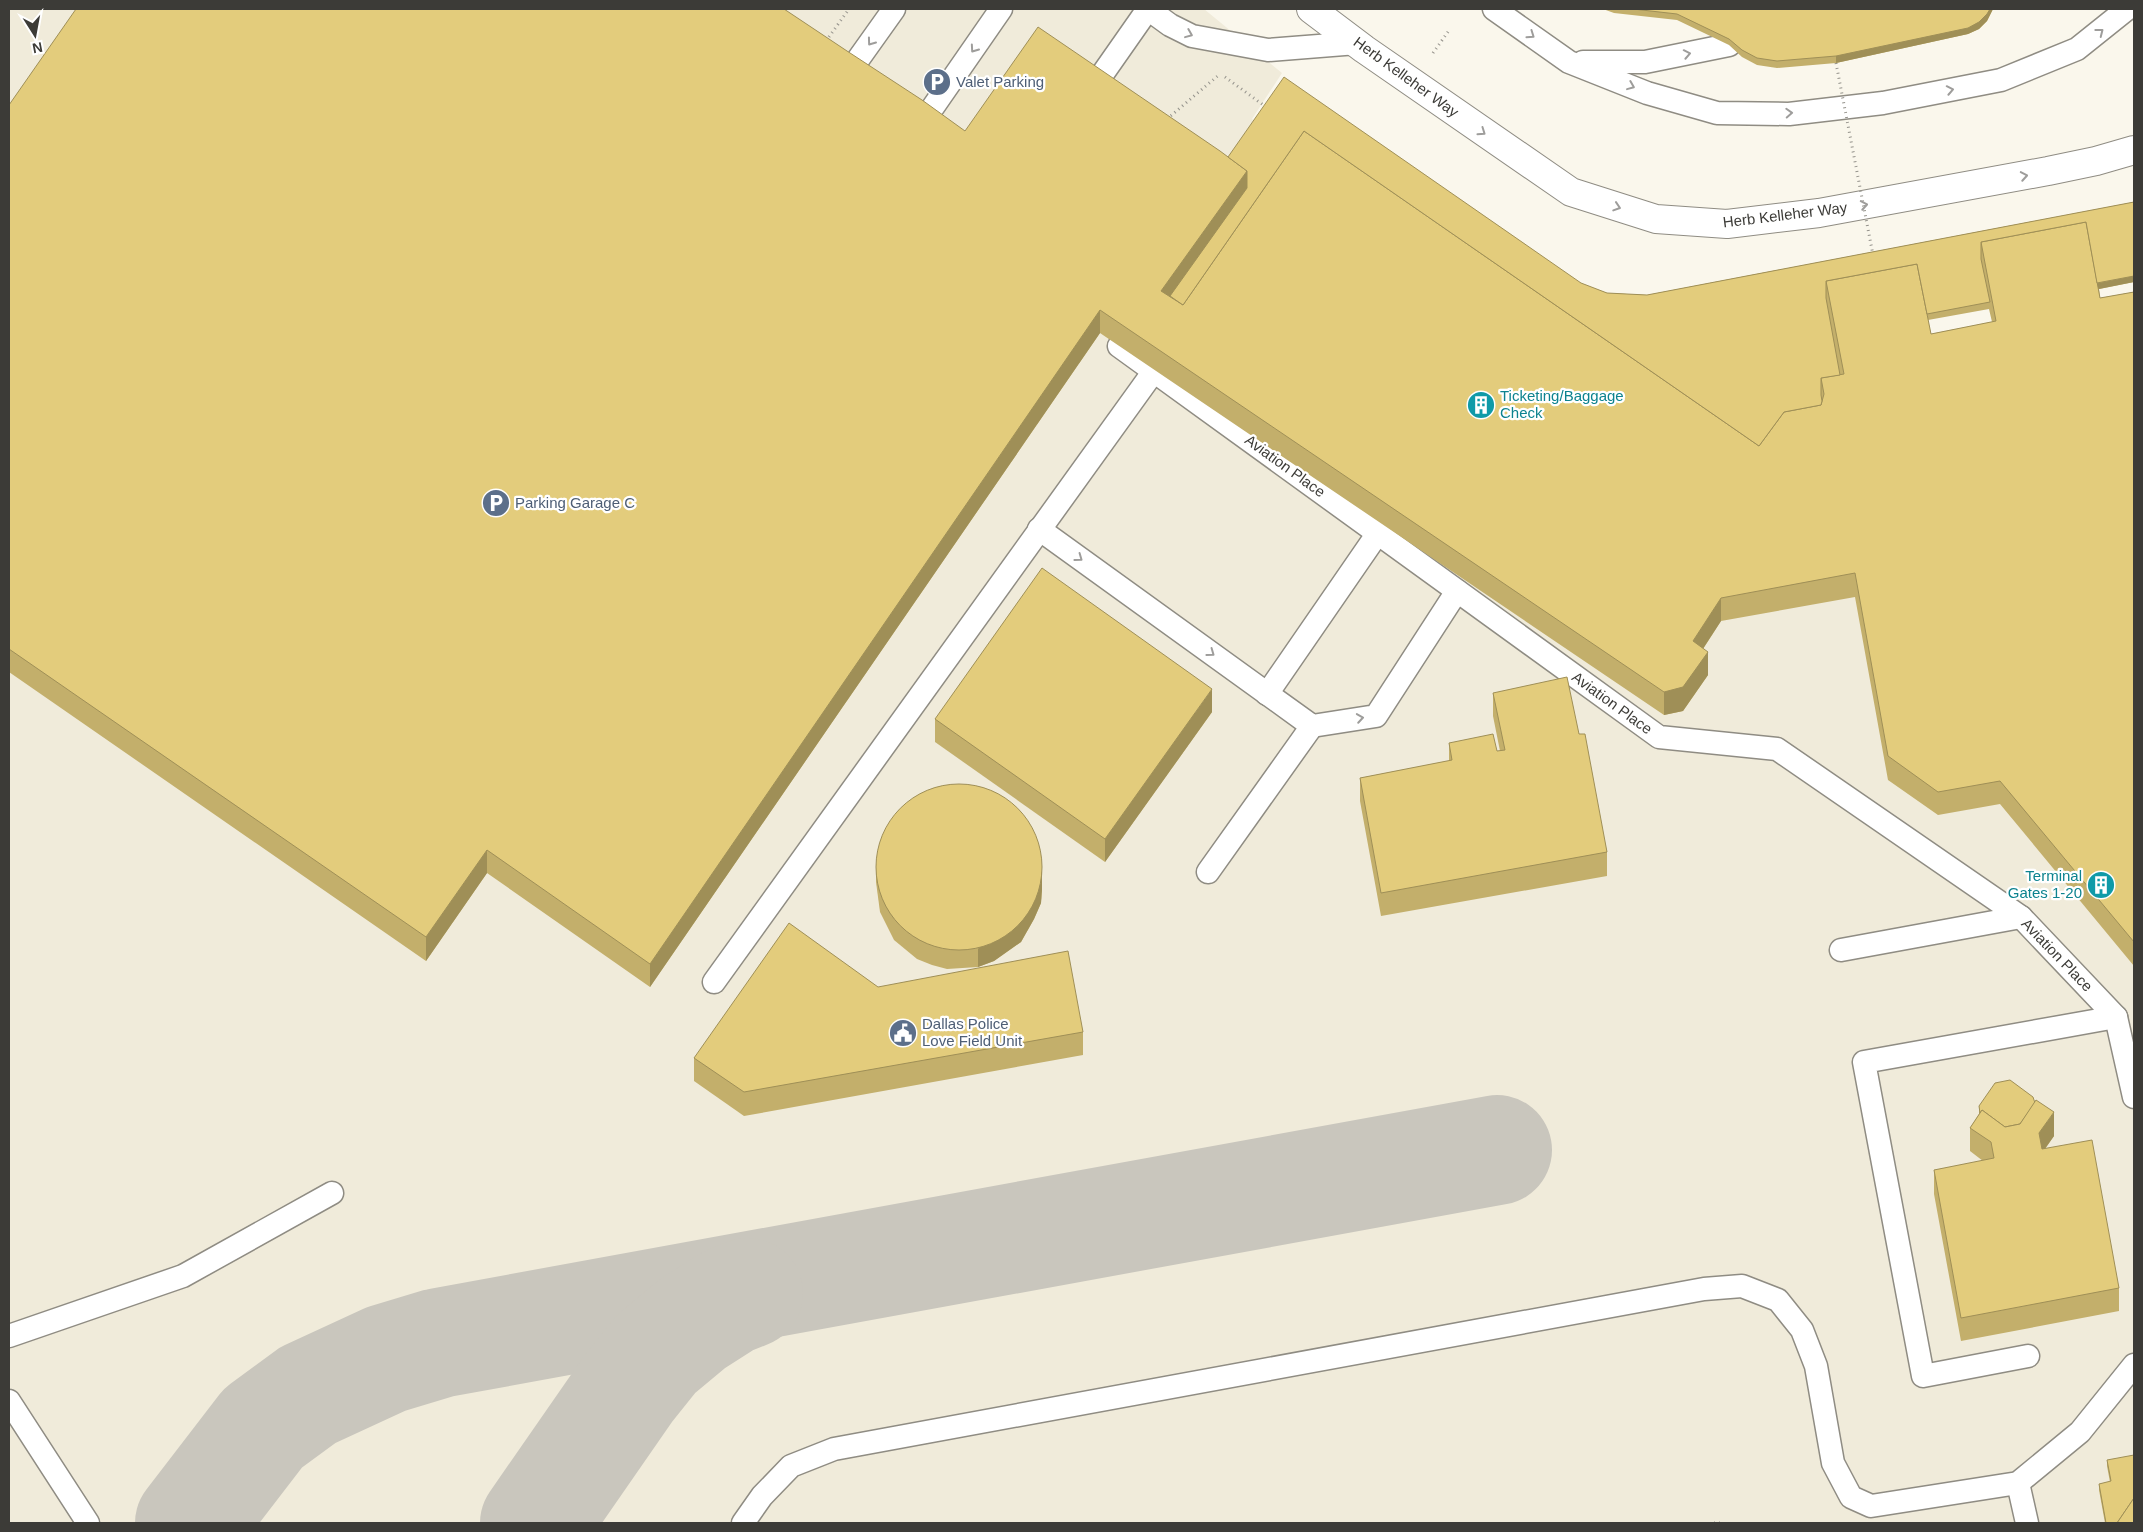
<svg xmlns="http://www.w3.org/2000/svg" width="2143" height="1532" font-family="Helvetica,sans-serif">
	<rect width="100%" height="100%" fill="#faf7ec"/>
	<path fill="#f0ebda" d="M9 9H1204L1282 73 1252 119 1304 154 1556 300 1931 357 2134 315V1523H9Z"/>
	<g fill="none" stroke-linecap="round" stroke-linejoin="round">
		<g stroke="#c9c6bd" stroke-width="110">
			<path d="M190 1523 263 1428 308 1395 386 1359 439 1343 1497 1150"/>
			<path d="M535 1523 628 1389 656 1354 692 1324 728 1301 748 1293"/>
		</g>
		<defs>
			<g id="lane">
				<path d="M1148 9 1170 25 1192 36 1268 50 1357 43"/>
				<path d="M1494 9 1569 62 1647 93 1717 113 1789 114 1883 103 2001 80 2077 49 2127 9"/>
				<path d="M1583 62H1645L1729 45"/>
				<path d="M847 75 894 9"/>
				<path d="M1092 89 1148 9"/>
				<path d="M922 123 1001 9"/>
				<path d="M1119 346 1659 737 1777 749 2021 917 2116 1017 2134 1097"/>
				<path d="M1039 529 1312 726 1376 716 1457 591"/>
				<path d="M1267 694 1378 533"/>
				<path d="M1208 872 1312 726"/>
				<path d="M1841 950 2021 917"/>
				<path d="M714 982 1154 371"/>
				<path d="M9 1336 183 1276 332 1193"/>
				<path d="M2028 1356 1923 1376 1864 1062 2116 1017"/>
				<path d="M9 1401 88 1523"/>
				<path d="M2018 1483 2027 1523"/>
				<path d="M743 1523 762 1496 791 1466 834 1449 1704 1289 1742 1286 1778 1300 1802 1330 1816 1366 1833 1463 1851 1497 1871 1506 2018 1483 2080 1432 2134 1365"/>
			</g>
			<path id="secondary" d="M1311 9 1364 49 1571 192 1656 219 1727 224 1819 213 2048 171 2096 161 2134 150"/>
		</defs>
		<use href="#lane" stroke="#8f8c83" stroke-width="25"/>
		<use href="#secondary" stroke="#8f8c83" stroke-width="30"/>
		<g stroke="#95938c" stroke-width="3" stroke-dasharray="1 4" stroke-linecap="butt">
			<path d="M826 41 849 9"/>
			<path d="M1433 53 1450 29"/>
			<path d="M1225 77 1266 107"/>
			<path d="M1167 119 1220 74"/>
			<path d="M1714 1523H1723"/>
		</g>
		<use href="#lane" stroke="#fff" stroke-width="22"/>
		<use href="#secondary" stroke="#fff" stroke-width="28"/>
		<path stroke="#95938c" stroke-width="3" stroke-dasharray="1 4" stroke-linecap="butt" d="M1836 63 1873 255"/>
	</g>
	<g fill="#c3af6b" fill-rule="evenodd">
		<path d="M1603 9H1993L1987 21 1979 29 1968 34 1836 63 1777 68 1757 65 1742 57 1729 45 1677 20 1614 13Z"/>
		<path d="M9 105 965 131 1228 157 1607 293 1647 295 2134 202V282L2099 289 2100 298 2134 292V966L2000 804 1938 815 1888 780 1855 597 1721 621 1703 649 1708 675 1683 711 1664 715 1100 333 650 987 487 873 426 961 9 672ZM1989 309 1992 322 1931 334 1928 320Z"/>
		<path d="M1493 693 1579 734 1607 852V876L1381 916 1360 801V778L1449 761V743L1497 751H1500L1493 716Z"/>
		<path d="M1212 712 1105 862 935 742V719Z"/>
		<path d="M876 864 1042 889 1041 903 1034 919 1021 942 994 961 978 967 947 969 932 965 917 959 894 940 880 912 876 882Z"/>
		<path d="M1083 1032V1055L744 1116 694 1081V1058Z"/>
		<path d="M2035 1103 2054 1136 2045 1149 2119 1288V1311L1961 1341 1934 1194V1170L1983 1161 1970 1151V1128L1979 1114V1106Z"/>
		<path d="M2107 1460 2134 1523H2105L2099 1490V1484L2110 1482 2107 1466Z"/>
	</g>
	<g fill="#9f8f57">
		<path d="M1990 9H1993L1987 21 1979 29 1968 34 1836 63V56Z"/>
		<path d="M1247 171V194L1165 310 1161 291Z"/>
		<path d="M2134 276V282L2094 290V284Z"/>
		<path d="M1100 310V333L650 987V964Z"/>
		<path d="M1721 598V621L1693 664V641Z"/>
		<path d="M1708 652V675L1683 711 1664 715V692Z"/>
		<path d="M1212 689V712L1105 862V839Z"/>
		<path d="M487 850V873L426 961V937Z"/>
		<path d="M1042 871V889L1041 903 1034 919 1021 942 994 961 978 967V949Z"/>
		<path d="M2054 1112V1136L2039 1157V1133Z"/>
	</g>
	<g fill="#e3cc7c" stroke="#9f8f57">
		<path d="M76 9H784L847 51 922 100 965 131 1038 27 1220 151 1247 171 1161 291 1183 305 1304 131 1759 446 1784 412 1821 405 1824 394 1821 378 1844 374 1826 281 1917 264 1931 334 1996 321 1981 242 2086 222 2100 298 2134 292V942L2000 781 1938 792 1888 756 1855 573 1721 598 1693 641 1708 652 1683 687 1664 692 1100 310 650 964 487 850 426 937 9 649V105Z"/>
		<path d="M1633 9H1990L1987 14 1979 22 1968 28 1836 56 1777 61 1757 58 1742 50 1729 39 1677 14Z"/>
		<path d="M1284 77 1581 283 1607 293 1647 295 2134 202V276L2097 283 2086 222 1981 242V259L1990 302 1927 314 1917 264 1826 281V298L1840 375 1821 378V395L1822 401 1821 405 1784 412 1759 446 1304 131 1183 305 1170 296 1247 188V171L1228 157Z"/>
		<path d="M1042 568 1212 689 1105 839 935 719Z"/>
		<path d="M1567 677 1579 734H1585L1607 852 1381 893 1360 778 1452 760 1449 743 1493 734 1497 751 1505 750 1493 693Z"/>
		<circle cx="959" cy="867" r="83"/>
		<path d="M789 923 878 987 1068 951 1083 1032 744 1092 694 1058Z"/>
		<path d="M2010 1080 2033 1097 2035 1103 2020 1124 2005 1127 1982 1110 1980 1113 1979 1106 1995 1083Z"/>
		<path d="M2036 1100 2054 1112 2039 1133 2042 1149 2092 1140 2119 1288 1961 1318 1934 1170 1994 1158 1991 1142 1970 1128 1982 1110 2005 1127 2020 1124Z"/>
		<path d="M2134 1455V1498L2117 1523H2106L2099 1484 2111 1481 2107 1460Z"/>
		<path d="M2134 1498V1523H2117Z"/>
	</g>
	<defs><path id="oneway-chevron" d="M-2-3.5L2.5 0L-2 3.5" fill="none" stroke-width="1.6" stroke-linecap="round" stroke-linejoin="round" transform="scale(1.25)"/></defs>
	<g stroke="#9e9d9b">
		<use href="#oneway-chevron" transform="translate(2100 32) rotate(-38)"/>
		<use href="#oneway-chevron" transform="translate(1189 34) rotate(22)"/>
		<use href="#oneway-chevron" transform="translate(1531 35) rotate(35)"/>
		<use href="#oneway-chevron" transform="translate(871 42) rotate(126)"/>
		<use href="#oneway-chevron" transform="translate(974 49) rotate(125)"/>
		<use href="#oneway-chevron" transform="translate(1687 54) rotate(-11)"/>
		<use href="#oneway-chevron" transform="translate(1631 86) rotate(22)"/>
		<use href="#oneway-chevron" transform="translate(1950 90) rotate(-11)"/>
		<use href="#oneway-chevron" transform="translate(1789 113) rotate(-3)"/>
		<use href="#oneway-chevron" transform="translate(1482 132) rotate(35)"/>
		<use href="#oneway-chevron" transform="translate(2024 176) rotate(-10)"/>
		<use href="#oneway-chevron" transform="translate(1864 205) rotate(-10)"/>
		<use href="#oneway-chevron" transform="translate(1617 207) rotate(18)"/>
		<use href="#oneway-chevron" transform="translate(1079 558) rotate(36)"/>
		<use href="#oneway-chevron" transform="translate(1211 653) rotate(36)"/>
		<use href="#oneway-chevron" transform="translate(1360 718) rotate(-9)"/>
	</g>
	<defs>
		<symbol id="parking-disc" viewBox="-11 -11 22 22"><circle r="9.5" fill="#5c6f8a" stroke="#fff"/><path d="M-3.5-5.5H1a3.5 3.5 0 0 1 0 7H-1V5.5H-3.5ZM-1-3.4V-.6H.8a1.4 1.4 0 0 0 0-2.8Z" fill="#fff"/></symbol>
		<symbol id="building-disc" viewBox="-11 -11 22 22"><circle r="9.5" fill="#0f9aa8" stroke="#fff"/><path d="M-4-6H4V6H1V3H-1V6H-4ZM-2.5-4.3h1.7v1.8h-1.7ZM.8-4.3h1.7v1.8H.8ZM-2.5-1h1.7V.8h-1.7ZM.8-1h1.7V.8H.8Z" fill="#fff"/></symbol>
		<symbol id="civic-disc" viewBox="-11 -11 22 22"><circle r="9.5" fill="#5c6f8a" stroke="#fff"/><path d="M-.6-6.5H3V-4.5H.6V-3L4-1V1h2V6H-6V1h2V-1L-.6-3ZM-1.2 2.5V6h2.4V2.5Z" fill="#fff"/></symbol>
	</defs>
	<g fill-rule="evenodd">
		<use href="#parking-disc" x="921" y="66" width="32" height="32"/>
		<use href="#building-disc" x="1465" y="389" width="32" height="32"/>
		<use href="#parking-disc" x="480" y="487" width="32" height="32"/>
		<use href="#building-disc" x="2085" y="869" width="32" height="32"/>
		<use href="#civic-disc" x="887" y="1017" width="32" height="32"/>
	</g>
	<g text-anchor="middle" stroke-width="4.5" stroke-linejoin="round" paint-order="stroke">
		<g font-size="15" fill="#3c3b37" stroke="#fff">
			<text transform="translate(1406 77) rotate(36)" y="5">Herb Kelleher Way</text>
			<text transform="translate(1785 215) rotate(-7)" y="5">Herb Kelleher Way</text>
			<text transform="translate(1285 466) rotate(36)" y="5">Aviation Place</text>
			<text transform="translate(1612 703) rotate(36)" y="5">Aviation Place</text>
			<text transform="translate(2057 955) rotate(46)" y="5">Aviation Place</text>
		</g>
		<g font-size="15" fill="#4e5e75" stroke="#fff" text-anchor="start">
			<text x="956" y="87">Valet Parking</text>
			<text x="515" y="508">Parking Garage C</text>
			<text x="922" y="1029">Dallas Police<tspan x="922" dy="17">Love Field Unit</tspan></text>
		</g>
		<g font-size="15" fill="#0d838f" stroke="#fff" text-anchor="start">
			<text x="1500" y="401">Ticketing/Baggage<tspan x="1500" dy="17">Check</tspan></text>
			<text x="2082" y="881" text-anchor="end">Terminal<tspan x="2082" dy="17">Gates 1-20</tspan></text>
		</g>
	</g>
	<rect width="2143" height="1532" fill="none" stroke="#3c3b37" stroke-width="20"/>
	<g transform="translate(35 35) rotate(169)" stroke="#ffffff" stroke-width="4" paint-order="stroke">
	<path d="M0-4L9 19L0 12L-9 19Z" fill="#3c3b37"/>
	<text y="-8" font-size="14" font-weight="bold" text-anchor="middle" fill="#3c3b37">N</text>
	</g>
</svg>
